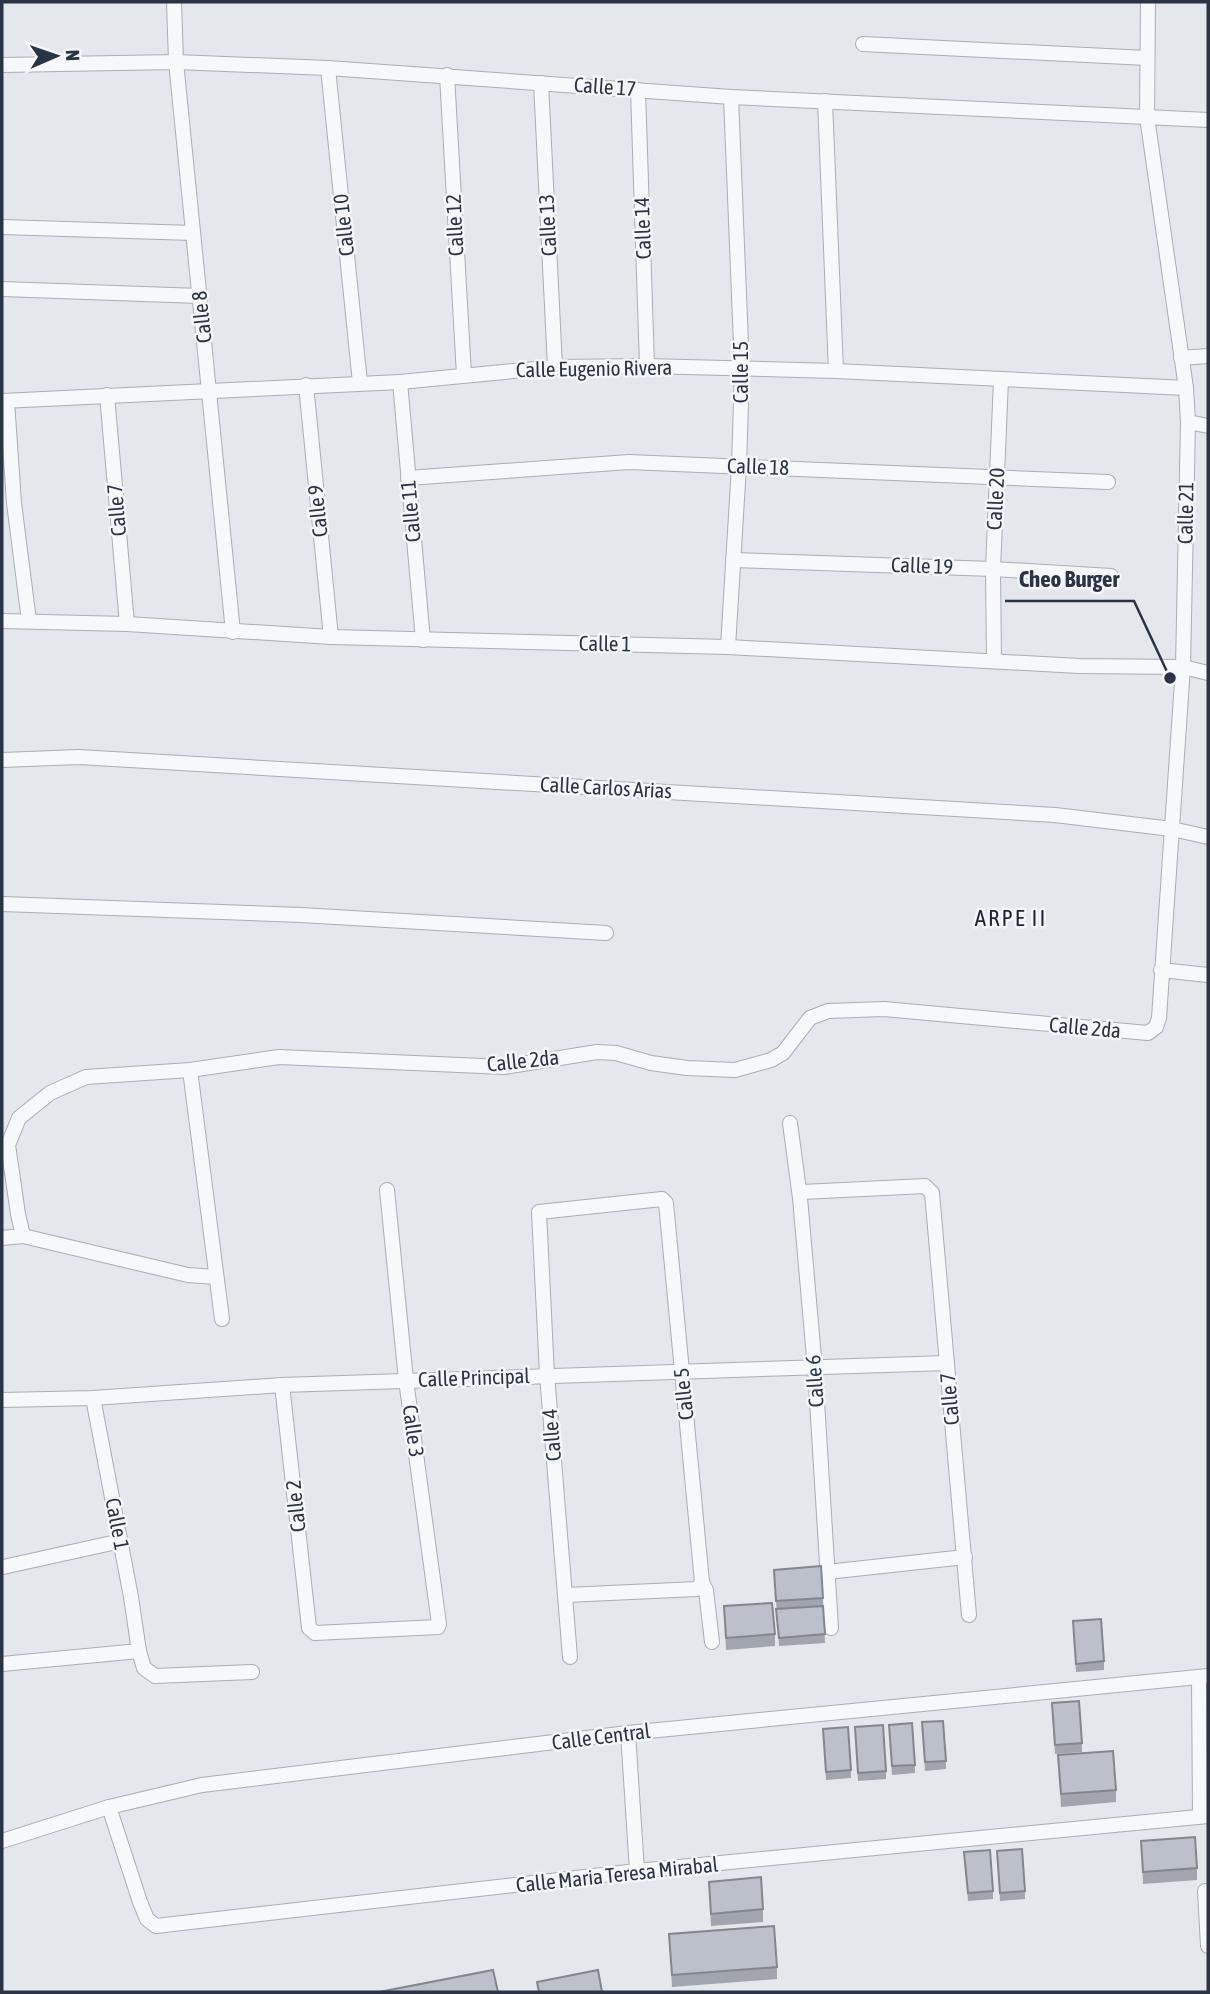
<svg xmlns="http://www.w3.org/2000/svg" width="1210" height="1994" font-family="'Asap Condensed',sans-serif">
	<rect width="100%" height="100%" fill="#e4e7ec"/>
	<g fill="none" stroke-linecap="round" stroke-linejoin="round">
		<defs>
			<g id="minor">
				<path d="M174 2 176 62 233 632"/>
				<path d="M863 44 1147 58"/>
				<path d="M2 65 176 62 328 68 731 97 1208 120"/>
				<path d="M328 68 360 383"/>
				<path d="M447 75 464 375"/>
				<path d="M541 83 555 367"/>
				<path d="M638 90 647 366"/>
				<path d="M825 101 836 371"/>
				<path d="M2 227 193 233"/>
				<path d="M2 289 200 296"/>
				<path d="M1181 358 1208 356"/>
				<path d="M400 382 423 640"/>
				<path d="M306 385 331 637"/>
				<path d="M107 395 127 624"/>
				<path d="M2 401 400 382 555 367 647 366 836 371 1186 388"/>
				<path d="M7 401 14 503 29 621"/>
				<path d="M1188 422 1208 426"/>
				<path d="M408 478 629 462 1108 482"/>
				<path d="M733 560 993 569 1111 576"/>
				<path d="M2 621 127 624 331 637 728 647 1079 666 1183 667 1208 673"/>
				<path d="M728 647 739 466 742 369 731 97"/>
				<path d="M994 660 993 569 1001 380"/>
				<path d="M2 760 79 757 1055 815 1172 829 1208 837"/>
				<path d="M2 904 301 915 606 933"/>
				<path d="M1161 970 1208 975"/>
				<path d="M190 1070 222 1319"/>
				<path d="M790 1123 800 1198"/>
				<path d="M23 1236 18 1214 8 1145 19 1118 50 1093 86 1077 190 1070 279 1057 504 1067 597 1052 616 1053 651 1063 687 1068 735 1070 771 1060 783 1053 810 1018 828 1011 884 1009 1148 1033 1156 1027 1159 1018 1183 667 1188 422 1186 388 1147 117 1148 2"/>
				<path d="M2 1238 23 1236 188 1275 216 1277"/>
				<path d="M282 1385 309 1628 315 1633 438 1627 439 1624 406 1380 387 1190"/>
				<path d="M93 1398 131 1597 139 1651 144 1668 155 1676 252 1672"/>
				<path d="M2 1400 93 1398 282 1385 947 1363"/>
				<path d="M3 1567 121 1541"/>
				<path d="M827 1572 965 1557"/>
				<path d="M702 1582 706 1590 712 1642"/>
				<path d="M566 1595 697 1589 702 1582 666 1203 662 1199 539 1212 547 1375 570 1657"/>
				<path d="M831 1628 815 1369 800 1198 802 1192 925 1186 932 1193 969 1615"/>
				<path d="M2 1664 139 1651"/>
				<path d="M1199 1677 1200 1816"/>
				<path d="M628 1733 637 1871"/>
				<path d="M109 1807 140 1902 147 1919 156 1926 637 1871 1208 1816"/>
				<path d="M2 1841 109 1807 202 1785 628 1733 1208 1676"/>
				<path d="M1205 1891 1208 1946"/>
			</g>
		</defs>
		<use href="#minor" stroke="#a9aeb7" stroke-width="16"/>
		<use href="#minor" stroke="#f7f8fa" stroke-width="14"/>
	</g>
	<g fill="#a1a5ae">
		<path d="M774 1570 823 1598 825 1643 779 1646Z"/>
		<path d="M724 1606 775 1634V1646L726 1650Z"/>
		<path d="M1073 1621 1104 1661V1670L1076 1672Z"/>
		<path d="M1052 1703 1082 1743V1752L1055 1754Z"/>
		<path d="M922 1722 946 1761V1769L925 1771Z"/>
		<path d="M889 1725 915 1765V1773L892 1775Z"/>
		<path d="M855 1727 886 1771V1779L858 1781Z"/>
		<path d="M823 1729 851 1770V1778L826 1780Z"/>
		<path d="M1058 1755 1116 1790V1802L1061 1807Z"/>
		<path d="M1141 1841 1197 1868V1880L1143 1884Z"/>
		<path d="M997 1851 1025 1891V1899L1000 1901Z"/>
		<path d="M964 1852 993 1891V1899L968 1901Z"/>
		<path d="M709 1882 763 1909V1922L711 1926Z"/>
		<path d="M669 1934 777 1967V1979L672 1987Z"/>
	</g>
	<g fill="#bbc0ca" stroke="#83868d" stroke-width="2">
		<path d="M821 1566 823 1598 776 1601 774 1570Z"/>
		<path d="M772 1603 775 1634 726 1638 724 1606Z"/>
		<path d="M823 1606 825 1634 779 1638 776 1609Z"/>
		<path d="M1101 1619 1104 1661 1076 1664 1073 1621Z"/>
		<path d="M1079 1701 1082 1743 1055 1745 1052 1703Z"/>
		<path d="M943 1721 946 1761 925 1762 922 1722Z"/>
		<path d="M912 1723 915 1765 892 1766 889 1725Z"/>
		<path d="M883 1725 886 1771 858 1773 855 1727Z"/>
		<path d="M848 1727 851 1770 826 1772 823 1729Z"/>
		<path d="M1113 1751 1116 1790 1061 1794 1058 1755Z"/>
		<path d="M1195 1837 1197 1868 1143 1872 1141 1841Z"/>
		<path d="M1022 1849 1025 1891 1000 1893 997 1851Z"/>
		<path d="M990 1850 993 1891 968 1893 964 1852Z"/>
		<path d="M761 1877 763 1909 711 1914 709 1882Z"/>
		<path d="M774 1926 777 1967 672 1975 669 1934Z"/>
		<path d="M493 1970 498 1992H379Z"/>
		<path d="M598 1970 602 1992H539L537 1982Z"/>
	</g>
	<g text-anchor="middle" stroke-width="5" stroke-linejoin="round" paint-order="stroke">
		<g font-size="21" fill="#2b3445" stroke="#f4f6f9">
			<text transform="translate(605 87) rotate(4)" y="7">Calle 17</text>
			<text transform="translate(344 225) rotate(-96)" y="7">Calle 10</text>
			<text transform="translate(455 225) rotate(-93)" y="7">Calle 12</text>
			<text transform="translate(548 225) rotate(-93)" y="7">Calle 13</text>
			<text transform="translate(643 228) rotate(-92)" y="7">Calle 14</text>
			<text transform="translate(202 317) rotate(-96)" y="7">Calle 8</text>
			<text transform="translate(594 369) rotate(-1)" y="7">Calle Eugenio Rivera</text>
			<text transform="translate(741 372) rotate(-90)" y="7">Calle 15</text>
			<text transform="translate(758 467) rotate(2)" y="7">Calle 18</text>
			<text transform="translate(996 499) rotate(-87)" y="7">Calle 20</text>
			<text transform="translate(117 510) rotate(-95)" y="7">Calle 7</text>
			<text transform="translate(318 511) rotate(-96)" y="7">Calle 9</text>
			<text transform="translate(411 511) rotate(-95)" y="7">Calle 11</text>
			<text transform="translate(1186 513) rotate(-89)" y="7">Calle 21</text>
			<text transform="translate(922 566) rotate(2)" y="7">Calle 19</text>
			<text transform="translate(605 644) rotate(1)" y="7">Calle 1</text>
			<text transform="translate(606 788) rotate(3)" y="7">Calle Carlos Arias</text>
			<text transform="translate(1085 1028) rotate(5)" y="7">Calle 2da</text>
			<text transform="translate(523 1061) rotate(-6)" y="7">Calle 2da</text>
			<text transform="translate(474 1378) rotate(-2)" y="7">Calle Principal</text>
			<text transform="translate(815 1381) rotate(-94)" y="7">Calle 6</text>
			<text transform="translate(684 1394) rotate(-96)" y="7">Calle 5</text>
			<text transform="translate(950 1399) rotate(-95)" y="7">Calle 7</text>
			<text transform="translate(413 1431) rotate(82)" y="7">Calle 3</text>
			<text transform="translate(552 1435) rotate(-95)" y="7">Calle 4</text>
			<text transform="translate(296 1506) rotate(-96)" y="7">Calle 2</text>
			<text transform="translate(117 1524) rotate(79)" y="7">Calle 1</text>
			<text transform="translate(601 1737) rotate(-7)" y="7">Calle Central</text>
			<text transform="translate(617 1875) rotate(-6)" y="7">Calle Maria Teresa Mirabal</text>
		</g>
		<g font-size="23" letter-spacing="2" fill="#1d2536" stroke="#f4f6f9">
			<text x="1011" y="926">ARPE II</text>
		</g>
	</g>
	<path fill="none" stroke="#2b3445" stroke-width="2.5" d="M1170 678L1134 601H1005"/>
	<circle fill="#2b3445" stroke="#f4f6f9" stroke-width="2.5" cx="1170" cy="678" r="7"/>
	<g font-size="23" text-anchor="middle" font-weight="bold" fill="#2b3445" stroke="#f4f6f9" stroke-width="5" stroke-linejoin="round" paint-order="stroke">
		<text x="1069" y="587">Cheo Burger</text>
	</g>
	<rect width="1210" height="1994" fill="none" stroke="#2b3445" stroke-width="7"/>
	<g transform="translate(56 56) rotate(88)" stroke="#f4f6f9" stroke-width="5" paint-order="stroke">
	<path d="M0-5L12 26L0 18L-12 26Z" fill="#2b3445"/>
	<text y="-10" font-size="19" font-weight="bold" text-anchor="middle" fill="#2b3445">N</text>
	</g>
</svg>
